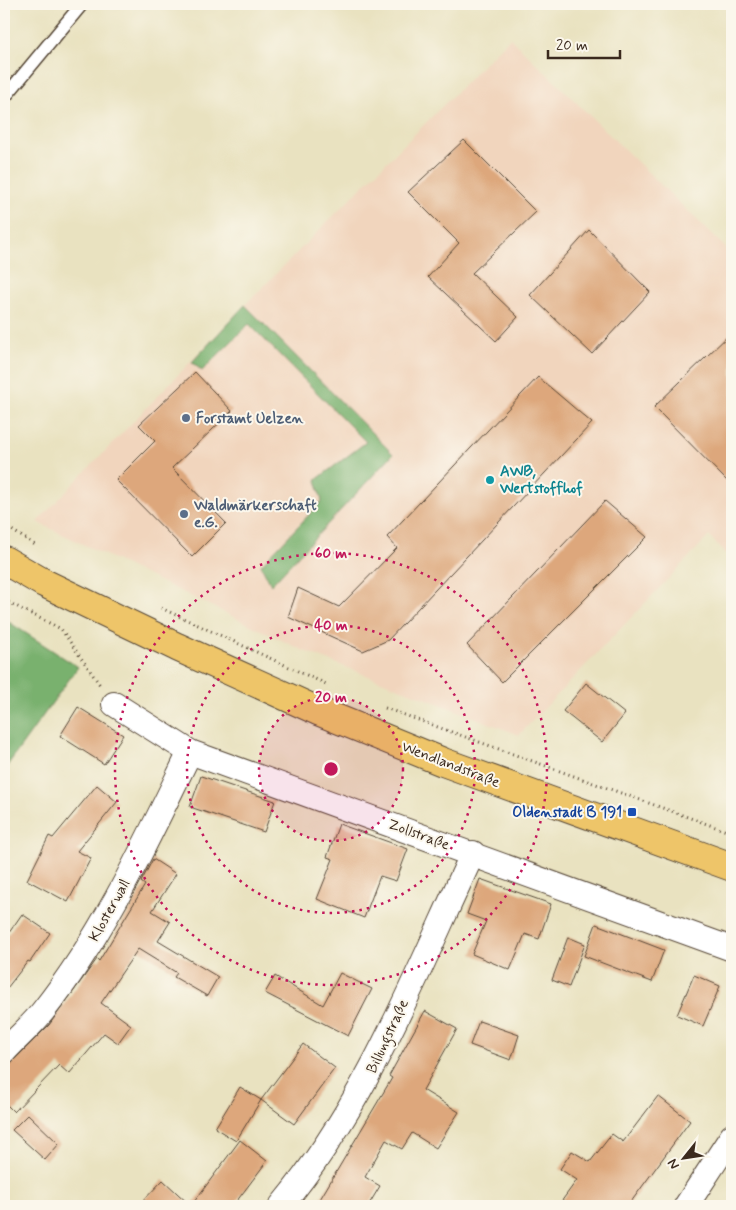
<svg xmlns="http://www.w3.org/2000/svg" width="736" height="1210" font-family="Mynerve,sans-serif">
	<rect width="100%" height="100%" fill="#fbf7ec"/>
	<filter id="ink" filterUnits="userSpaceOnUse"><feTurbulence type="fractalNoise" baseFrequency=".02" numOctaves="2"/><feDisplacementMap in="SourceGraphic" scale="10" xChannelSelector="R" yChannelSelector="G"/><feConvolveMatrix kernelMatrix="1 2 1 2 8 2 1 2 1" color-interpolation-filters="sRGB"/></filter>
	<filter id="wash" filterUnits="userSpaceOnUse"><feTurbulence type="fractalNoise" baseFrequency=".0096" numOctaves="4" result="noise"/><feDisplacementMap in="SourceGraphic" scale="20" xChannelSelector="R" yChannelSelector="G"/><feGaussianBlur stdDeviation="1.12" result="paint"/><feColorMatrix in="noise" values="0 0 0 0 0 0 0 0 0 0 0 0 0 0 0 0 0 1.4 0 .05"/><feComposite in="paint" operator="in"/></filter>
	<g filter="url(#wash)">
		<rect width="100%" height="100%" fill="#e9e2c0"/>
		<path fill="#f1d5bd" d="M510 38 732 254V560L709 536 519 735 302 650 37 522 245 305Z"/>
		<g fill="#79b16e" stroke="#5a6e46">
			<path d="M245 305 393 454 271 585 261 565 322 501 316 480 366 442 249 324 202 371 192 362Z"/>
			<path d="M4 619 78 667 4 770Z"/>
		</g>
		<g id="blocks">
			<g fill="#dda77c">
				<path d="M464 140 536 212 472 273 518 317 496 341 428 277 459 243 408 192Z"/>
				<path d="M589 230 650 292 592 354 530 295Z"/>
				<path d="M732 332V486L654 407Z"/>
				<path d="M195 372 232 411 172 468 226 523 192 557 116 480 155 441 139 425Z"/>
				<path d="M538 377 592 423 388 640 363 651 288 617 298 588 339 607 397 548 387 537Z"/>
				<path d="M605 501 647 537 502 682 467 645Z"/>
				<path d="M586 683 625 714 602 742 563 711Z"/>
				<path d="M78 707 123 735 104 764 60 736Z"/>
				<path d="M201 776 275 801 264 832 190 807Z"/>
				<path d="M97 785 117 802 77 851 91 858 68 902 27 880 49 836 53 838Z"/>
				<path d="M339 824 408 849 396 881 380 876 364 918 317 899 333 859 327 857Z"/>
				<path d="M153 859 176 874 152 911 170 922 158 941 218 977 207 996 174 977 177 973 138 949 101 1003 131 1025 118 1043 104 1033 69 1074 59 1065 14 1112 4 1102V1070L49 1025 97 959 99 961 145 885 141 882Z"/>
				<path d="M480 879 551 904 539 939 525 934 510 970 472 954 486 921 467 914Z"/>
				<path d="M22 914 50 933 30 962 28 961 4 992V940Z"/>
				<path d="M596 924 664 950 652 982 584 956Z"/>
				<path d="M568 937 585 944 569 987 552 980Z"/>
				<path d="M340 973 372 989 348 1036 265 993 275 976 323 1005Z"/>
				<path d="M694 975 720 986 703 1026 677 1015Z"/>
				<path d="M425 1011 457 1029 423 1090 459 1112 436 1148 412 1133 402 1149 386 1140 365 1177 380 1186 368 1206H316L392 1078 389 1076Z"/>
				<path d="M479 1021 519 1035 511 1060 470 1045Z"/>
				<path d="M303 1044 335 1068 294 1124 261 1100Z"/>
				<path d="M240 1087 261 1100 236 1141 215 1128Z"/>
				<path d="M658 1096 690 1121 628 1206H558L577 1180 560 1169 572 1151 590 1162 612 1134 623 1142Z"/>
				<path d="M28 1114 59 1144 45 1160 12 1130Z"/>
				<path d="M240 1140 267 1161 233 1206H191Z"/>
				<path d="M163 1180 191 1206H138Z"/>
			</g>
		</g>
	</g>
	<g filter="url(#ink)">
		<use href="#blocks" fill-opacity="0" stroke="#554636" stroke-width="1"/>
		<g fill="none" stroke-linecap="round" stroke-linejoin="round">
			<defs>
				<path id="lane" d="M4 98 82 4"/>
				<g id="street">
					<path d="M114 704 190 752 732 949"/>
					<path d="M4 1052C17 1038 32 1025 43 1011 105 933 147 840 190 752"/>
					<path d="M281 1206C367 1103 416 974 473 853"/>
					<path d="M686 1206 732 1136"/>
				</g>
				<path id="primary" d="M4 560 44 583 177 647 318 711 443 762 732 867"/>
			</defs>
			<use href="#lane" stroke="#554636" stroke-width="15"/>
			<use href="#street" stroke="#554636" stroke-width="26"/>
			<use href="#primary" stroke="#554636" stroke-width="30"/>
			<g stroke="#554636" stroke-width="3" stroke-dasharray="1 4" stroke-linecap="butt">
				<path d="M4 525 35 545"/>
				<path d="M4 600 61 629 100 685"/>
				<path d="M161 608 326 684"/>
				<path d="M385 708 732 833"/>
			</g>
			<use href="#lane" stroke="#fff" stroke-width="12"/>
			<use href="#street" stroke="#fff" stroke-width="24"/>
			<use href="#primary" stroke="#eec569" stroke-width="28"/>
		</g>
	</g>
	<circle cx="331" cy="769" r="72" fill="#c2185b" fill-opacity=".12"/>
	<g fill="none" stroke="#c2185b" stroke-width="2.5" stroke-dasharray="2.5 5">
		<circle cx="331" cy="769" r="72"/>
		<circle cx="331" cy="769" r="144"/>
		<circle cx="331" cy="769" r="216"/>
	</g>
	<g fill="#5c6f8a" stroke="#fbf7ec" stroke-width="2">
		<circle cx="186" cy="418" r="5"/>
		<circle cx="184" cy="514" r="5"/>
	</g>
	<circle fill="#0f9aa8" stroke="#fbf7ec" stroke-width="2" cx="490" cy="480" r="5"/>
	<rect fill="#1a4fb4" stroke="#fbf7ec" stroke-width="2" x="627" y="807" width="10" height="10" rx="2.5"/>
	<g text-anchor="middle" stroke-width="4" stroke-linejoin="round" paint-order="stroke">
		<g font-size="15" font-weight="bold" fill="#4e5e75" stroke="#fbf7ec" text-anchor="start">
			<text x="196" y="423">Forstamt Uelzen</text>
			<text x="194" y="510">Waldmärkerschaft<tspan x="194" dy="17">e.G.</tspan></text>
		</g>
		<g font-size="15" font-weight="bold" fill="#0d838f" stroke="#fbf7ec" text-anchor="start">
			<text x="500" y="476">AWB,<tspan x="500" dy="17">Wertstoffhof</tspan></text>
		</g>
		<g font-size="15" fill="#3b2a1e" stroke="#fbf7ec">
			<text transform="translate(451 764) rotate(21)" y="5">Wendlandstraße</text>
			<text transform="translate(419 834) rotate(20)" y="5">Zollstraße</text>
			<text transform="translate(109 910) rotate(-61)" y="5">Klosterwall</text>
			<text transform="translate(387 1036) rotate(-65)" y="5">Billungstraße</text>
		</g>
		<g font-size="15" font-weight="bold" fill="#164399" stroke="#fbf7ec" text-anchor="end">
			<text x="622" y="817">Oldenstadt B 191</text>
		</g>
	</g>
	<circle cx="331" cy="769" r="8" fill="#c2185b" stroke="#fbf7ec" stroke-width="2.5"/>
	<g font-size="15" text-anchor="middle" font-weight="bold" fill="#c2185b" stroke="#fbf7ec" stroke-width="4" stroke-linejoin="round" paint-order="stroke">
		<text x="331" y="558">60 m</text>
		<text x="331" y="630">40 m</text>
		<text x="331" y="702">20 m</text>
	</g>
	<rect width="736" height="1210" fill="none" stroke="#fbf7ec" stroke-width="20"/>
	<g transform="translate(684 1158) rotate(240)" stroke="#fbf7ec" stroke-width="4" paint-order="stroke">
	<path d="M0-4L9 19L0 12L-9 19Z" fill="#3b2a1e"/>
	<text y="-8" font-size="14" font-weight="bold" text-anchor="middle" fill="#3b2a1e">N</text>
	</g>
	<path d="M548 50v8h72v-8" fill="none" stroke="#3b2a1e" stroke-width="2.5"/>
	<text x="556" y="50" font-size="15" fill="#3b2a1e" stroke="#fbf7ec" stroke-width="4" paint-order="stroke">20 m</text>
</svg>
